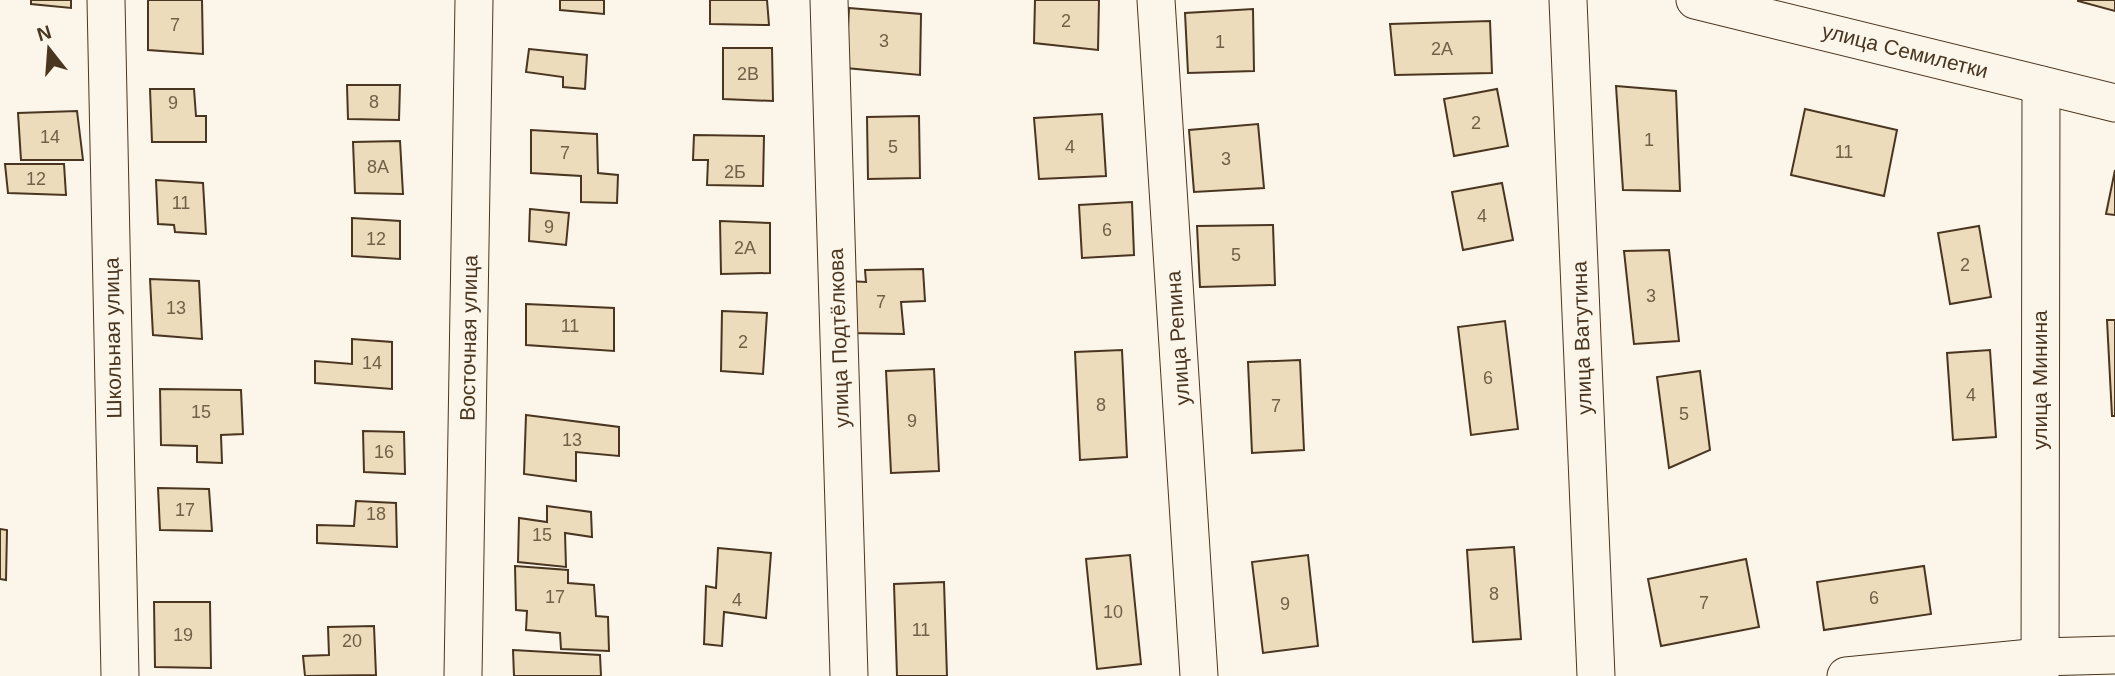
<svg xmlns="http://www.w3.org/2000/svg" width="2115" height="676" font-family="Helvetica,sans-serif">
	<rect width="100%" height="100%" fill="#fbf6e9"/>
	<g fill="#ecdcbc" stroke="#4a3520" stroke-width="2">
		<path d="M31 0H71V8L31 4Z"/>
		<path d="M148 0H202L203 54 148 50Z"/>
		<path d="M560 0H604V14L560 10Z"/>
		<path d="M710 0H767L769 25 710 24Z"/>
		<path d="M1035 0H1099L1098 50 1034 43Z"/>
		<path d="M2078 0H2115V11L2078 1Z"/>
		<path d="M849 8 921 14 920 75 846 68Z"/>
		<path d="M1253 9 1254 71 1188 73 1185 13Z"/>
		<path d="M1490 21 1492 73 1395 75 1390 24Z"/>
		<path d="M723 48H772L773 101 723 99Z"/>
		<path d="M529 49 587 55 585 89 563 87V77L526 72Z"/>
		<path d="M347 85H400L399 120 348 119Z"/>
		<path d="M1616 86 1676 91 1680 191 1623 190Z"/>
		<path d="M150 89H194L196 116H206V142H152Z"/>
		<path d="M1497 89 1508 146 1454 156 1444 99Z"/>
		<path d="M1805 109 1897 130 1884 196 1791 175Z"/>
		<path d="M77 111 83 160H21L18 113Z"/>
		<path d="M1102 114 1106 176 1039 179 1034 118Z"/>
		<path d="M919 116 920 178 868 179 867 117Z"/>
		<path d="M1258 124 1264 188 1194 192 1189 130Z"/>
		<path d="M531 130 597 134 598 173 618 175 617 203 581 202V176L531 173Z"/>
		<path d="M694 135 764 136 763 186 707 185 708 160H693Z"/>
		<path d="M400 141 403 194 355 193 353 142Z"/>
		<path d="M5 164H64L66 195 8 193Z"/>
		<path d="M2115 170V215L2106 214Z"/>
		<path d="M156 180 203 183 206 234 175 232 174 225 158 224Z"/>
		<path d="M1502 183 1513 240 1463 250 1452 192Z"/>
		<path d="M1132 202 1134 255 1082 258 1079 205Z"/>
		<path d="M530 209 569 213 566 245 529 241Z"/>
		<path d="M352 218 400 221V259L352 256Z"/>
		<path d="M720 221 770 223V273L721 274Z"/>
		<path d="M1273 225 1275 285 1200 287 1197 226Z"/>
		<path d="M1979 226 1991 297 1950 304 1938 233Z"/>
		<path d="M1669 250 1679 341 1634 344 1624 251Z"/>
		<path d="M923 269 925 301 901 302 904 334 850 333 848 281 866 282 865 270Z"/>
		<path d="M150 279 199 281 202 339 153 335Z"/>
		<path d="M526 304 614 308V351L526 345Z"/>
		<path d="M722 311 767 313 763 374 721 371Z"/>
		<path d="M2107 320H2115V416H2112Z"/>
		<path d="M1505 321 1518 429 1471 435 1458 327Z"/>
		<path d="M352 339 392 342V389L315 383V361L352 364Z"/>
		<path d="M1122 350 1127 457 1080 460 1075 352Z"/>
		<path d="M1990 350 1996 437 1953 440 1947 353Z"/>
		<path d="M1300 360 1304 450 1252 453 1248 362Z"/>
		<path d="M934 369 939 471 891 473 886 371Z"/>
		<path d="M1700 371 1710 450 1669 468 1657 377Z"/>
		<path d="M160 389 241 390 243 434 221 435 222 463 197 462V446L161 445Z"/>
		<path d="M526 415 619 427V456L576 452V481L524 474Z"/>
		<path d="M363 431 404 432 405 474 364 472Z"/>
		<path d="M158 488 209 489 212 531 160 530Z"/>
		<path d="M356 501 396 503 397 547 317 543V525L354 526Z"/>
		<path d="M547 506 591 512 592 537 565 533 566 567 518 562 519 518 547 522Z"/>
		<path d="M0 529 7 530 6 580 0 579Z"/>
		<path d="M1514 547 1521 639 1473 642 1467 550Z"/>
		<path d="M718 548 771 553 766 618 724 612 722 646 704 644 706 586 716 588Z"/>
		<path d="M1130 555 1141 664 1097 669 1086 559Z"/>
		<path d="M1308 555 1318 646 1263 653 1252 562Z"/>
		<path d="M1746 559 1759 627 1661 646 1648 579Z"/>
		<path d="M515 566 568 570V583L594 585 596 616 608 617 609 651 561 649 560 633 526 630 527 611 516 610Z"/>
		<path d="M1924 566 1931 614 1824 630 1817 582Z"/>
		<path d="M944 582 947 676H897L894 584Z"/>
		<path d="M154 602H210L211 668 155 667Z"/>
		<path d="M374 626 376 675 305 676 303 656 329 655 328 627Z"/>
		<path d="M513 650 600 655 601 676H514Z"/>
	</g>
	<g fill="none" stroke-linecap="round" stroke-linejoin="round">
		<defs>
			<g id="minor">
				<path d="M106 0 120 676"/>
				<path d="M829 0 849 676"/>
				<path d="M1156 0 1199 676"/>
				<path d="M1568 0 1596 676"/>
				<path d="M1695 0 2115 103"/>
				<path d="M463 676 474 0"/>
				<path d="M1846 676 2039 657 2115 655"/>
				<path d="M2040 676 2041 85"/>
			</g>
		</defs>
		<use href="#minor" stroke="#4a3520" stroke-width="39"/>
		<use href="#minor" stroke="#fbf6e9" stroke-width="37"/>
	</g>
	<g text-anchor="middle" stroke-width="5" stroke-linejoin="round" paint-order="stroke">
		<g font-size="18" fill="#725f47">
			<text x="1066" y="27">2</text>
			<text x="175" y="31">7</text>
			<text x="884" y="47">3</text>
			<text x="1220" y="48">1</text>
			<text x="1442" y="55">2А</text>
			<text x="748" y="80">2В</text>
			<text x="374" y="108">8</text>
			<text x="173" y="109">9</text>
			<text x="1476" y="129">2</text>
			<text x="50" y="143">14</text>
			<text x="1649" y="146">1</text>
			<text x="893" y="153">5</text>
			<text x="1070" y="153">4</text>
			<text x="1844" y="158">11</text>
			<text x="565" y="159">7</text>
			<text x="1226" y="165">3</text>
			<text x="378" y="173">8А</text>
			<text x="735" y="178">2Б</text>
			<text x="36" y="185">12</text>
			<text x="181" y="209">11</text>
			<text x="1482" y="222">4</text>
			<text x="549" y="233">9</text>
			<text x="1107" y="236">6</text>
			<text x="376" y="245">12</text>
			<text x="745" y="254">2А</text>
			<text x="1236" y="261">5</text>
			<text x="1965" y="271">2</text>
			<text x="1651" y="302">3</text>
			<text x="881" y="308">7</text>
			<text x="176" y="314">13</text>
			<text x="570" y="332">11</text>
			<text x="743" y="348">2</text>
			<text x="372" y="369">14</text>
			<text x="1488" y="384">6</text>
			<text x="1971" y="401">4</text>
			<text x="1101" y="411">8</text>
			<text x="1276" y="412">7</text>
			<text x="201" y="418">15</text>
			<text x="1684" y="420">5</text>
			<text x="912" y="427">9</text>
			<text x="572" y="446">13</text>
			<text x="384" y="458">16</text>
			<text x="185" y="516">17</text>
			<text x="376" y="520">18</text>
			<text x="542" y="541">15</text>
			<text x="1494" y="600">8</text>
			<text x="555" y="603">17</text>
			<text x="1874" y="604">6</text>
			<text x="737" y="606">4</text>
			<text x="1704" y="609">7</text>
			<text x="1285" y="610">9</text>
			<text x="1113" y="618">10</text>
			<text x="921" y="636">11</text>
			<text x="183" y="641">19</text>
			<text x="352" y="647">20</text>
		</g>
		<g font-size="21" fill="#4a3520" stroke="#fbf6e9">
			<text transform="translate(1905 51) rotate(14)" y="7">улица Семилетки</text>
			<text transform="translate(113 338) rotate(-91)" y="7">Школьная улица</text>
			<text transform="translate(469 338) rotate(-89)" y="7">Восточная улица</text>
			<text transform="translate(839 338) rotate(-92)" y="7">улица Подтёлкова</text>
			<text transform="translate(1178 338) rotate(-94)" y="7">улица Репина</text>
			<text transform="translate(1582 338) rotate(-92)" y="7">улица Ватутина</text>
			<text transform="translate(2040 380) rotate(-90)" y="7">улица Минина</text>
		</g>
	</g>
	<g transform="translate(49 49) rotate(343)" stroke="#fbf6e9" stroke-width="5" paint-order="stroke">
	<path d="M0-5L12 26L0 18L-12 26Z" fill="#4a3520"/>
	<text y="-10" font-size="19" font-weight="bold" text-anchor="middle" fill="#4a3520">N</text>
	</g>
</svg>
